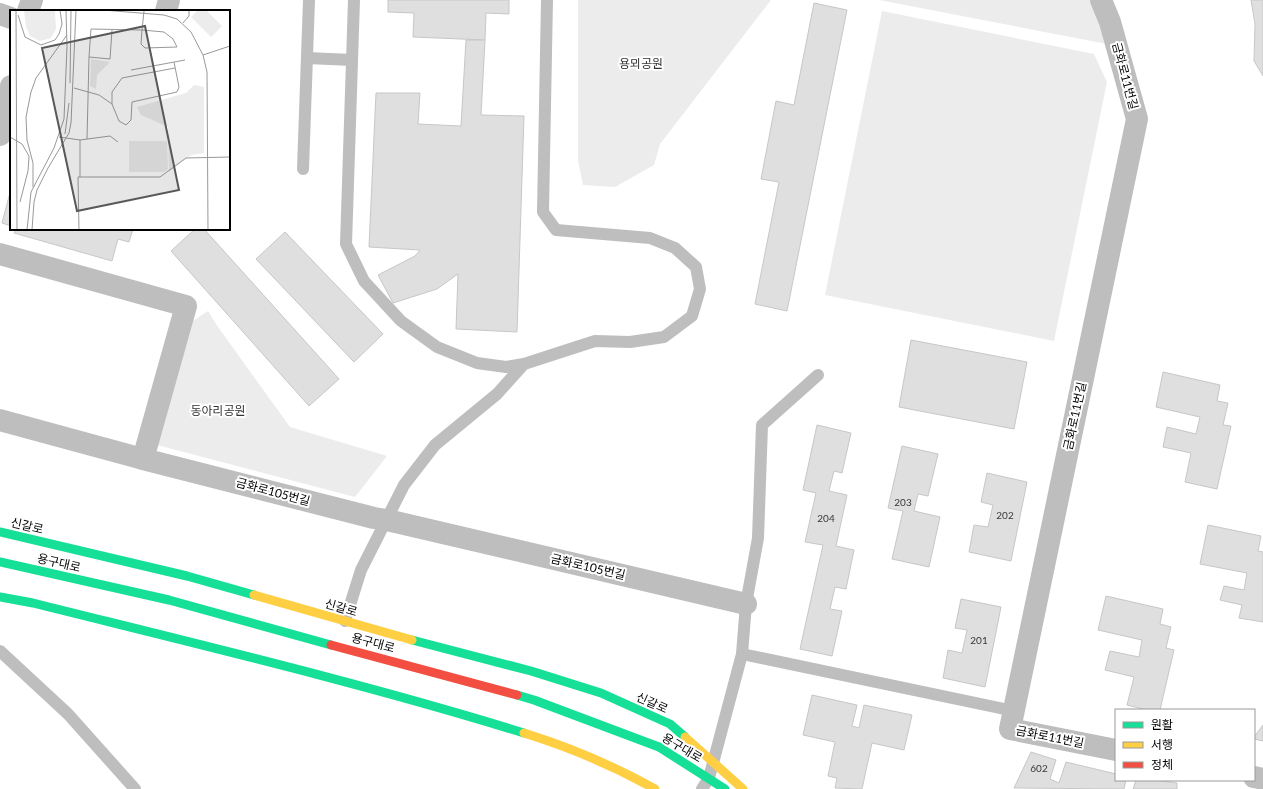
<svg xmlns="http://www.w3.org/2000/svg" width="1263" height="789" font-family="Lato,'Noto Sans KR',sans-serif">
	<rect width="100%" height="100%" fill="#fff"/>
	<g fill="#ececec">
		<path d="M578 0H771L660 144 654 165 615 187 583 185 578 161Z"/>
		<path d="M879 0H1101L1117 46Z"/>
		<path d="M882 11 1094 54 1107 82 1054 341 825 295Z"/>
		<path d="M208 311 218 327 290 427 387 456 355 497 157 445 193 321Z"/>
	</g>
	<g fill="#dfdfdf" stroke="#c7c7c7">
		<path d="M388 0H509V14L486 13 485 40 413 37 414 13 388 12Z"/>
		<path d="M1251 0H1263V76L1254 61 1255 24Z"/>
		<path d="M814 3 847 10 787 311 755 304 779 182 761 179 776 101 794 105Z"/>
		<path d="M466 40H485L481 115 524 116 517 332 456 329 458 274 437 289 393 303 378 275 415 256 420 250 369 247 376 93H420L418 124 461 126Z"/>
		<path d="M11 189V226L2 223Z"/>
		<path d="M16 229H133L129 242 118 239 112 261 14 233Z"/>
		<path d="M195 229H204L339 379 309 406 171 251Z"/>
		<path d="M285 232 383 334 354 362 256 259Z"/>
		<path d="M911 340 1027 362 1014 429 899 407Z"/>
		<path d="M1163 372 1220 385 1217 401 1228 403 1223 425 1231 426 1217 489 1185 482 1191 453 1163 447 1167 427 1196 434 1200 417 1156 407Z"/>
		<path d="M817 425 851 433 842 473 834 471 829 491 847 495 836 546 854 550 846 589 835 587 830 609 842 611 832 656 800 649 823 545 805 542 816 493 803 490Z"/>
		<path d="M902 446 938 454 928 496 918 494 914 511 940 517 929 567 892 559 903 511 888 508Z"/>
		<path d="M987 473 1027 482 1011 561 969 552 974 525 988 527 993 505 981 502Z"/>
		<path d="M1208 525 1261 536 1258 551 1263 552V622L1239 618 1242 605 1220 600 1224 586 1244 590 1247 573 1200 564Z"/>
		<path d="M1106 596 1163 609 1160 624 1171 627 1166 648 1174 650 1160 710H1147L1127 705 1134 677 1105 670 1110 651 1139 657 1142 640 1098 630Z"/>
		<path d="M961 599 1001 607 985 687 943 678 948 650 962 653 967 630 955 628Z"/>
		<path d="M812 695 857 705 852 726 859 728 864 705 912 715 904 750 872 743 862 789 835 788 837 778 828 776 835 742 803 735Z"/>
		<path d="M1263 725V741L1254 739V737Z"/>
		<path d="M1031 752 1056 760 1050 779 1059 783 1066 762 1116 774V780H1126L1124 789 1014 788Z"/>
		<path d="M1136 780H1155L1177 783V789H1133Z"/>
	</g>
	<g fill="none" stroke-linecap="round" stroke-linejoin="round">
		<g stroke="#bebebe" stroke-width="12">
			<path d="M354 0 346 244 364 281 401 321 437 347 477 363 506 367 524 364"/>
			<path d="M307 58 352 60"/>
			<path d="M303 169 309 0"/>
			<path d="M345 621 361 570 404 485 435 445 497 394 524 364 595 341 630 342 664 337 692 316 700 289 696 267 675 248 650 238 556 230 543 212 547 0"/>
			<path d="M0 651 68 714 135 789"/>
			<path d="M742 654 1014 711"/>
			<path d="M702 789 709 778 742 654 746 604 758 538 762 425 818 375"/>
		</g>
		<g stroke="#bebebe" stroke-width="22">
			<path d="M1101 0 1110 22 1137 119 1010 729 1116 750"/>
			<path d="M28 11 32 0"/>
			<path d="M166 11 169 0"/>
			<path d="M0 14 11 18"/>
			<path d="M0 135 11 86"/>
			<path d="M0 254 186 306 143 459 374 518 387 520 746 604"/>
			<path d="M0 420 143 459"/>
			<path d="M1254 777 1263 779"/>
		</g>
		<g stroke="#16e098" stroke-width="9">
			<path d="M0 532 187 576 254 595"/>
			<path d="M0 562 169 600 331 645"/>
			<path d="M0 597 33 603C197 644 362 683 524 733"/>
			<path d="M412 640 531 671 601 693 670 724 685 737"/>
			<path d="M517 695 534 700 659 747"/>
			<path d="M659 747 725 789"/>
		</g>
		<g stroke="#ffcf43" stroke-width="9">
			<path d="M254 595 412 640"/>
			<path d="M524 733C569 747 614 766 655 789"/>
			<path d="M685 737 743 789"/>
		</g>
		<path stroke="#f24e42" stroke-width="9" d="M331 645 517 695"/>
	</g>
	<g text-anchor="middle" stroke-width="4" stroke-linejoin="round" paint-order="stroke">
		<g font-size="10" fill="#383838">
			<text x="903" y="506">203</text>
			<text x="1005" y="519">202</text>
			<text x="826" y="522">204</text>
			<text x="979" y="644">201</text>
			<text x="1039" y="772">602</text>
		</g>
		<g font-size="12" fill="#333" stroke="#fff">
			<text x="641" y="68">용뫼공원</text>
			<text x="218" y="415">동아리공원</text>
		</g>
		<g font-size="12" fill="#000" stroke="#fff">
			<text transform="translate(1125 76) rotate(75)" y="4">금화로11번길</text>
			<text transform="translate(1075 416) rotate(-78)" y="4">금화로11번길</text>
			<text transform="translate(273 492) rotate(15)" y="4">금화로105번길</text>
			<text transform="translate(27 526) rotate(13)" y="4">신갈로</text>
			<text transform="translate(59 563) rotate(13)" y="4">용구대로</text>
			<text transform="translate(588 567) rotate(13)" y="4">금화로105번길</text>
			<text transform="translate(341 608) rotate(16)" y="4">신갈로</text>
			<text transform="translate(373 643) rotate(15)" y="4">용구대로</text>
			<text transform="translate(652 703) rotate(24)" y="4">신갈로</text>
			<text transform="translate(1050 737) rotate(11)" y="4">금화로11번길</text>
			<text transform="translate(682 748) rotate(31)" y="4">용구대로</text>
		</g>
	</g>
	<g transform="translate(10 10)">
		<rect width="220" height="220" fill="#fff"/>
		<path d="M14 0H45L46 19 41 28 30 31 20 26 16 17ZM188 0H196L212 16 201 27 181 7ZM81 49 100 52 87 65 86 79 80 76ZM184 75 194 77V143L181 145 159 162 158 117 131 105 127 97 176 83ZM119 131H157L158 159 154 162H119Z" fill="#ececec"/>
		<path fill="none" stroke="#999" stroke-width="1" d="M6 0 7 220M93 0 154 5 167 9 181 22 193 45 197 62 198 220M8 5 15 27 31 35 45 30 49 24 52 14 50 0M173 13 179 6V0M193 45 220 36M79 47 81 19 132 20 154 22 163 29 167 37 135 38 131 34 132 20 134 1M121 60 175 50M60 73 61 0M64 78 89 85 102 94 109 111 116 115 121 110 122 92 167 82 169 77 164 52M102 94V82L112 68 165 58M55 124 59 93M0 127 12 134 19 146 18 161 10 192M49 127 70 130 100 126 108 132M77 129 79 47 100 49 102 20M70 130V167M23 177V153L17 130 16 107 21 82 26 68 57 25M17 220 21 182 44 138 54 109 57 37 56 0M22 220 24 192 27 180 38 158 59 123 61 113 66 0M69 220 68 167H150L176 148 220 147"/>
		<path fill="#595959" fill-opacity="0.15" stroke="#595959" stroke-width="2" d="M135 16 169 180 67 201 32 38Z"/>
		<rect width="220" height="220" fill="none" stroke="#000" stroke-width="2"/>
	</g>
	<rect x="1115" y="709" width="140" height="72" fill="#ffffff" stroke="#999999"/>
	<rect x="1123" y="722" width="20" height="6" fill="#16e098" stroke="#999999"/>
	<text x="1151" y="729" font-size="12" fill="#000000">원활</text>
	<rect x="1123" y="742" width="20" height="6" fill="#ffcf43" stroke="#999999"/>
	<text x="1151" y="749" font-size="12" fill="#000000">서행</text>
	<rect x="1123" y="762" width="20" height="6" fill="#f24e42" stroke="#999999"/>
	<text x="1151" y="769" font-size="12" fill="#000000">정체</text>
</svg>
